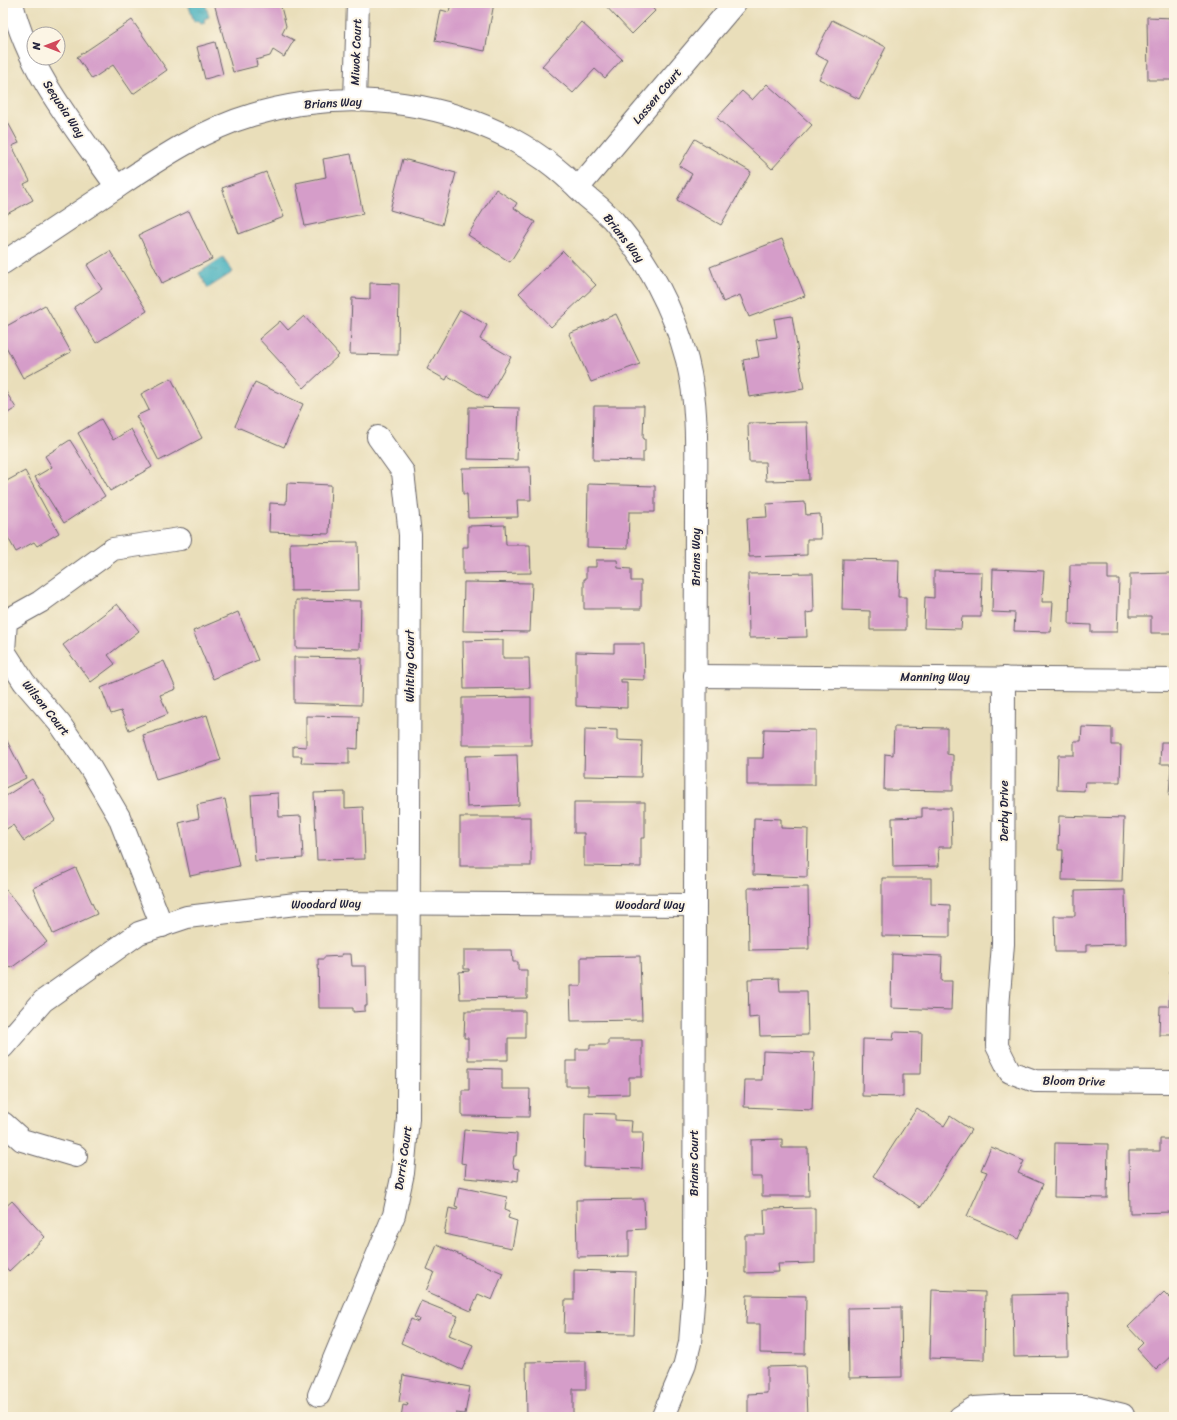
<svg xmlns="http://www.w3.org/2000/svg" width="1177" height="1420" font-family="Sriracha,sans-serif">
	<defs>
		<pattern id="water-ripples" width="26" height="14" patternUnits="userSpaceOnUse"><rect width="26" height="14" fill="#40afbd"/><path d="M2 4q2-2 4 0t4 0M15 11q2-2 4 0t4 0" fill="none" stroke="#358e9b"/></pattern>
	</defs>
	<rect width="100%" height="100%" fill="#fcf5e5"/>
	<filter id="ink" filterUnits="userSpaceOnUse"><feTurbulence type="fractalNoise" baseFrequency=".025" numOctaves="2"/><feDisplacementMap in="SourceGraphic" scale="8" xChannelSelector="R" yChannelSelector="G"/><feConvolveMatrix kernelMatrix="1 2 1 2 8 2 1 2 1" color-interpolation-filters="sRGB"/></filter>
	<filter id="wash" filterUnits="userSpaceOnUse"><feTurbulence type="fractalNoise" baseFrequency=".012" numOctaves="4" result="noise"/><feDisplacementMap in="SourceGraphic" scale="16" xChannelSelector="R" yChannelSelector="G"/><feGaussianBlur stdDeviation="0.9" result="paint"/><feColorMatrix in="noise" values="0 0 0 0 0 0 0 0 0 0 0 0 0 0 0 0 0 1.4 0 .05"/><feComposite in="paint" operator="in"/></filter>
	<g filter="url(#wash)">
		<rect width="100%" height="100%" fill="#e9deba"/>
		<g fill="url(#water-ripples)" stroke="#31687c">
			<path d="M188 3H205L209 17 204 19 205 23 201 24 198 20 194 22Z"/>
			<path d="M223 257 233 272 208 288 199 273Z"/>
		</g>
		<g id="blocks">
			<g fill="#d59dc9">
				<path d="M214 3H285L286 5 281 7 286 26 282 34 294 40 284 57 273 50 270 56 256 60 257 66 233 72Z"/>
				<path d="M451 3H494L485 51 435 41 441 10 449 12Z"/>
				<path d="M603 3H648L655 11 632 34Z"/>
				<path d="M1147 17 1174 18V80H1148Z"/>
				<path d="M132 20 167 70 133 94 113 65 92 79 77 57Z"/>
				<path d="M832 20 886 47 859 99 819 79 828 61 815 54Z"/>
				<path d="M581 22 622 59 605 78 595 69 573 93 542 66Z"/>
				<path d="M215 42 223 74 205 79 197 47Z"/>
				<path d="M767 84 812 125 772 169 717 118 742 91 752 100Z"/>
				<path d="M5 117 19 143 12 146 30 181 24 184 33 200 3 216V118Z"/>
				<path d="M695 139 751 172 721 225 677 200 692 174 679 166Z"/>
				<path d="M351 154 363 214 305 226 296 183 326 177 323 159Z"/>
				<path d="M403 159 456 173 442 225 390 210Z"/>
				<path d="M266 172 284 217 239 234 222 188Z"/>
				<path d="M496 189 517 203 514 208 535 222 510 262 468 235Z"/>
				<path d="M189 211 212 259 162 283 139 235Z"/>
				<path d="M782 239 805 296 749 317 740 295 723 302 710 267Z"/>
				<path d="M110 251 147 311 96 343 74 307 102 289 87 265Z"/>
				<path d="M563 251 596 285 551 327 519 293Z"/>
				<path d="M370 283 399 284 398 355 350 354 352 298 370 299Z"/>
				<path d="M45 305 71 352 23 378 3 341V328Z"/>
				<path d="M460 310 487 325 480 339 511 357 487 399 448 376 446 380 427 369Z"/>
				<path d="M616 314 640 364 591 382 569 334Z"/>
				<path d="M304 316 339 355 304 388 259 339 280 321 288 330Z"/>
				<path d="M792 316 804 389 749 397 743 360 759 357 756 340 777 337 774 319Z"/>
				<path d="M171 378 202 438 159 461 136 416 149 410 141 394Z"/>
				<path d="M255 382 303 404 284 447 235 426Z"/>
				<path d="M3 387 16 408 3 416Z"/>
				<path d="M594 406H644L643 438 645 439V451L643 452V461L593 460Z"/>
				<path d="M469 407 519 408 517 460 468 459Z"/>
				<path d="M101 419 113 440 131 429 152 467 110 491 78 433Z"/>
				<path d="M807 422 809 480 766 481 765 462H749L748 423Z"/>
				<path d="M70 440 105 496 64 523 35 477 52 467 45 456Z"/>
				<path d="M530 467 531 500H517L518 517 468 518 467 494H463L462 468Z"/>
				<path d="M25 471 59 533 37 546 34 542 16 552 3 529V502L5 501 3 498V483Z"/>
				<path d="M287 483 331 485 329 534 269 532 270 503 286 504Z"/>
				<path d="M588 484 655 486V512H629L628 548 587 547Z"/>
				<path d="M805 502 806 515 820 514 821 539H807V555L749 557 747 518 767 517 766 504Z"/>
				<path d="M505 525 506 545H530L531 573 463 574V547H468V526Z"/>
				<path d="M358 542 359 590 291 591 290 543Z"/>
				<path d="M843 559 899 560 898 597H906V630H870V611L842 610Z"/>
				<path d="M596 560H617L618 568 631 569V581H641V609H584V579H586V567H596Z"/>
				<path d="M1070 565H1108V579H1119L1117 632H1091V625L1069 624Z"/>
				<path d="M993 569 1044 571 1042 602H1053L1051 632 1014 631 1015 613 992 612Z"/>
				<path d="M934 571 982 572 981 617H962L961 629 924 628 925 597 934 598Z"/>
				<path d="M813 573 814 612 806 613 807 637 749 638 748 574Z"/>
				<path d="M1172 573 1174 633H1151V616H1130V574Z"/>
				<path d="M464 582 532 583 530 632 463 631Z"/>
				<path d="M296 600 361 601 360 649 296 648Z"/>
				<path d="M117 604 139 631 108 655 115 664 91 682 63 645Z"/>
				<path d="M238 612 258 660 213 679 193 631Z"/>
				<path d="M503 640V658H529L530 688 464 689 463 641Z"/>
				<path d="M614 644H644L645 680 621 679V682H627V708L576 706V652L614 653Z"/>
				<path d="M294 657 362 658 361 705 294 703Z"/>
				<path d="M164 661 176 689 160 695 168 714 129 730 121 711 111 714 101 688Z"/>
				<path d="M531 697V745H462V698Z"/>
				<path d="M207 715 221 760 156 780 143 735Z"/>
				<path d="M306 716 359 717 358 749 349 748V764L301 763 302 756H293V746L306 747Z"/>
				<path d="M894 727 947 728V754L953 755V791L884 790 885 754 893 755Z"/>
				<path d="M1082 727 1112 728V745H1121L1120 782H1085L1084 791 1057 790 1058 755H1074V741H1081Z"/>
				<path d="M585 729 617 730V740L642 741 641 777 584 776Z"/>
				<path d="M764 729 815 730V785H747V758H763Z"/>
				<path d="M5 737 26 778 3 789V738Z"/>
				<path d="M1161 742H1174V796H1169L1171 764H1160Z"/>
				<path d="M517 755 519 805 467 807 465 756Z"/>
				<path d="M32 779 46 800 45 802 55 820 24 841 13 825 3 831V798Z"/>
				<path d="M345 792V808L363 807 365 859 317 860 314 793Z"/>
				<path d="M278 793 279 817 301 816 303 858 255 861 251 795Z"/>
				<path d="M225 799 239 866 190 876 179 823 199 818 197 805Z"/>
				<path d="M574 802H645V838H641V867L584 866V833H574Z"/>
				<path d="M922 808H951L952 847H938L939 866 893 867 892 818 922 817Z"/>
				<path d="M1059 816 1124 818 1122 881 1062 880 1063 850H1058Z"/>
				<rect x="460" y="817" width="71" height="49"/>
				<path d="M754 818 781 819V828L808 829 807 877 753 875Z"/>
				<path d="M76 868 97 914 53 934 33 888Z"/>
				<path d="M882 878H931V904L950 905V937L882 936Z"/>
				<path d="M3 886 47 942 11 968 3 961Z"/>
				<path d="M808 887 809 949 749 950 748 888Z"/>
				<path d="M1125 890 1126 944 1086 945V952H1055L1054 916H1075V891Z"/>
				<path d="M464 950H512L513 962H518V970H527V998L460 999 459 972 469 971V969H464Z"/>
				<path d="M341 954H351L352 966H366L367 1006H365V1011L353 1012V1008H319L318 959H324V957L342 956Z"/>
				<path d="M892 954 942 956 941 981H952L951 1010 891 1008Z"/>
				<path d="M640 956 642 1020 571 1021 570 986H581V957Z"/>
				<path d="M1170 971H1174V1035H1159L1160 1006H1169Z"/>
				<path d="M779 978 780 991H807L808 1035 760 1036 759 1017 749 1018 748 979Z"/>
				<path d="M465 1011H525V1038H508V1060H468V1038H464Z"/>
				<path d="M894 1032 922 1033 921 1074H903V1097L862 1096 863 1039 893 1040Z"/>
				<path d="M608 1040H642V1077H629V1094L588 1095V1086H566V1061H576V1049H590V1045H608Z"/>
				<path d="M763 1051 814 1053 812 1110 744 1107 745 1080H762Z"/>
				<path d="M469 1068 502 1069V1089H530L529 1117 462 1116V1090H469Z"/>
				<path d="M917 1108 944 1126 950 1116 971 1130 921 1207 873 1176Z"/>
				<path d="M585 1113 615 1114V1120L632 1121 631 1132H643L642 1169 584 1167Z"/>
				<path d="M464 1130 517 1134 516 1156H514L513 1163 514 1168 519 1169 518 1181 513 1180V1182L465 1178 466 1164 461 1163Z"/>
				<path d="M782 1139V1148H808L809 1196H762V1177H751V1140Z"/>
				<path d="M1160 1139H1174V1212L1130 1213 1129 1151H1160Z"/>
				<path d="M1055 1143 1108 1144 1107 1198 1054 1197Z"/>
				<path d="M991 1147 1024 1161 1018 1173 1043 1184 1019 1239 967 1216 987 1172 981 1170Z"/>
				<path d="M459 1187 507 1197 505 1209 510 1211 508 1218 517 1221 512 1248 444 1234 449 1208 457 1210 458 1207 455 1206Z"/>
				<path d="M644 1199 645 1229 629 1230V1256L577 1257 576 1200Z"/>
				<path d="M12 1201 45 1237 9 1271 3 1264V1209Z"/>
				<path d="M815 1208V1263L778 1264 779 1272 745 1273V1235H765L764 1209Z"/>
				<path d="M437 1245 503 1273 492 1300 478 1294 471 1311 426 1291 434 1272 427 1269Z"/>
				<path d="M574 1270 636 1272 634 1334 564 1333 565 1300H574Z"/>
				<path d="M932 1290 985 1292 984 1360 930 1358Z"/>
				<path d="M1164 1292 1174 1302V1353L1156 1370 1137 1349 1143 1343 1128 1327Z"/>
				<path d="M1067 1294 1068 1356 1014 1357 1013 1295Z"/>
				<path d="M747 1295 806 1296 805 1354 760 1353V1324H746Z"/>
				<path d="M421 1301 458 1316 449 1335 473 1345 462 1370 401 1343 411 1319 418 1322 419 1319 414 1317Z"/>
				<path d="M901 1307 902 1377 849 1378 848 1308Z"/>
				<path d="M586 1361V1389H573V1417H527L526 1362Z"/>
				<path d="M805 1366 807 1417H748V1394L767 1393V1367Z"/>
				<path d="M403 1375 470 1387 465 1414 456 1413V1417H401L403 1405 407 1406 408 1403 399 1402Z"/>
			</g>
		</g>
	</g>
	<g filter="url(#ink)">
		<use href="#blocks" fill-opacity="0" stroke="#686467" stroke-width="1"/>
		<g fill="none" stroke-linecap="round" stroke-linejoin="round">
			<defs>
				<g id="minor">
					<path d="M12 3C28 72 77 130 117 187"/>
					<path d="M355 100 358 3"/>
					<path d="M578 188 735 3"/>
					<path d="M3 263C42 237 81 211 120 185 162 157 204 129 252 115 349 86 462 100 545 160 559 170 573 183 586 196 595 203 604 211 612 219 647 258 674 310 687 360 699 408 696 460 696 509L694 1290 690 1343 684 1367 663 1416"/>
					<path d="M695 676 1174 680"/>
					<path d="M1004 678 1003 944 998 1008 997 1046 1010 1072 1035 1081 1174 1082"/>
					<path d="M162 926 119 817 91 769 60 724 24 682 4 651 6 621 40 602 113 549 180 539"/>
					<path d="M3 1047 43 1001 139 933 187 917 304 903 695 905"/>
					<path d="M3 1123 22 1140 76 1156"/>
					<path d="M319 1395 394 1215 403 1173 408 1118 410 535 403 472 378 437"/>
					<path d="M960 1417 974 1408 1008 1406H1086L1123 1415V1417"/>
				</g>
			</defs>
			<use href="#minor" stroke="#686467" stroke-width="24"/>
			<use href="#minor" stroke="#fff" stroke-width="22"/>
		</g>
	</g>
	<g text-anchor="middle" stroke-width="4" stroke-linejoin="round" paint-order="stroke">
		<g font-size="12" fill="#22223b" stroke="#fcf5e5">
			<text transform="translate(356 52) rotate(-88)" y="4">Miwok Court</text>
			<text transform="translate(657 96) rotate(-50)" y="4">Lassen Court</text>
			<text transform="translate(333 103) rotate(-3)" y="4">Brians Way</text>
			<text transform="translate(64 109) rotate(57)" y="4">Sequoia Way</text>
			<text transform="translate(624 238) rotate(52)" y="4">Brians Way</text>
			<text transform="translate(696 557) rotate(-90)" y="4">Brians Way</text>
			<text transform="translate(410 666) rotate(-90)" y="4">Whiting Court</text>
			<text x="935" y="681">Manning Way</text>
			<text transform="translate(46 708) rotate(51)" y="4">Wilson Court</text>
			<text transform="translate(1004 811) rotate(-90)" y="4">Derby Drive</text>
			<text transform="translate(326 904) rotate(-1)" y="4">Woodard Way</text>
			<text x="650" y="909">Woodard Way</text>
			<text transform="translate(1074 1081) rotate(1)" y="4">Bloom Drive</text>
			<text transform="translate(403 1158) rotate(-82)" y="4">Dorris Court</text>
			<text transform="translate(694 1163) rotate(-90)" y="4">Brians Court</text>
		</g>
	</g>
	<rect width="1177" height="1420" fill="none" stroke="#fcf5e5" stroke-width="16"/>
	<g transform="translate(46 46) rotate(270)"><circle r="19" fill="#fcf5e5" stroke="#a5a1a1"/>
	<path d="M0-3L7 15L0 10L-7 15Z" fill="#d1495b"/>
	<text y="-6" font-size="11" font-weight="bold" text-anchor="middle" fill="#22223b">N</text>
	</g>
</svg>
